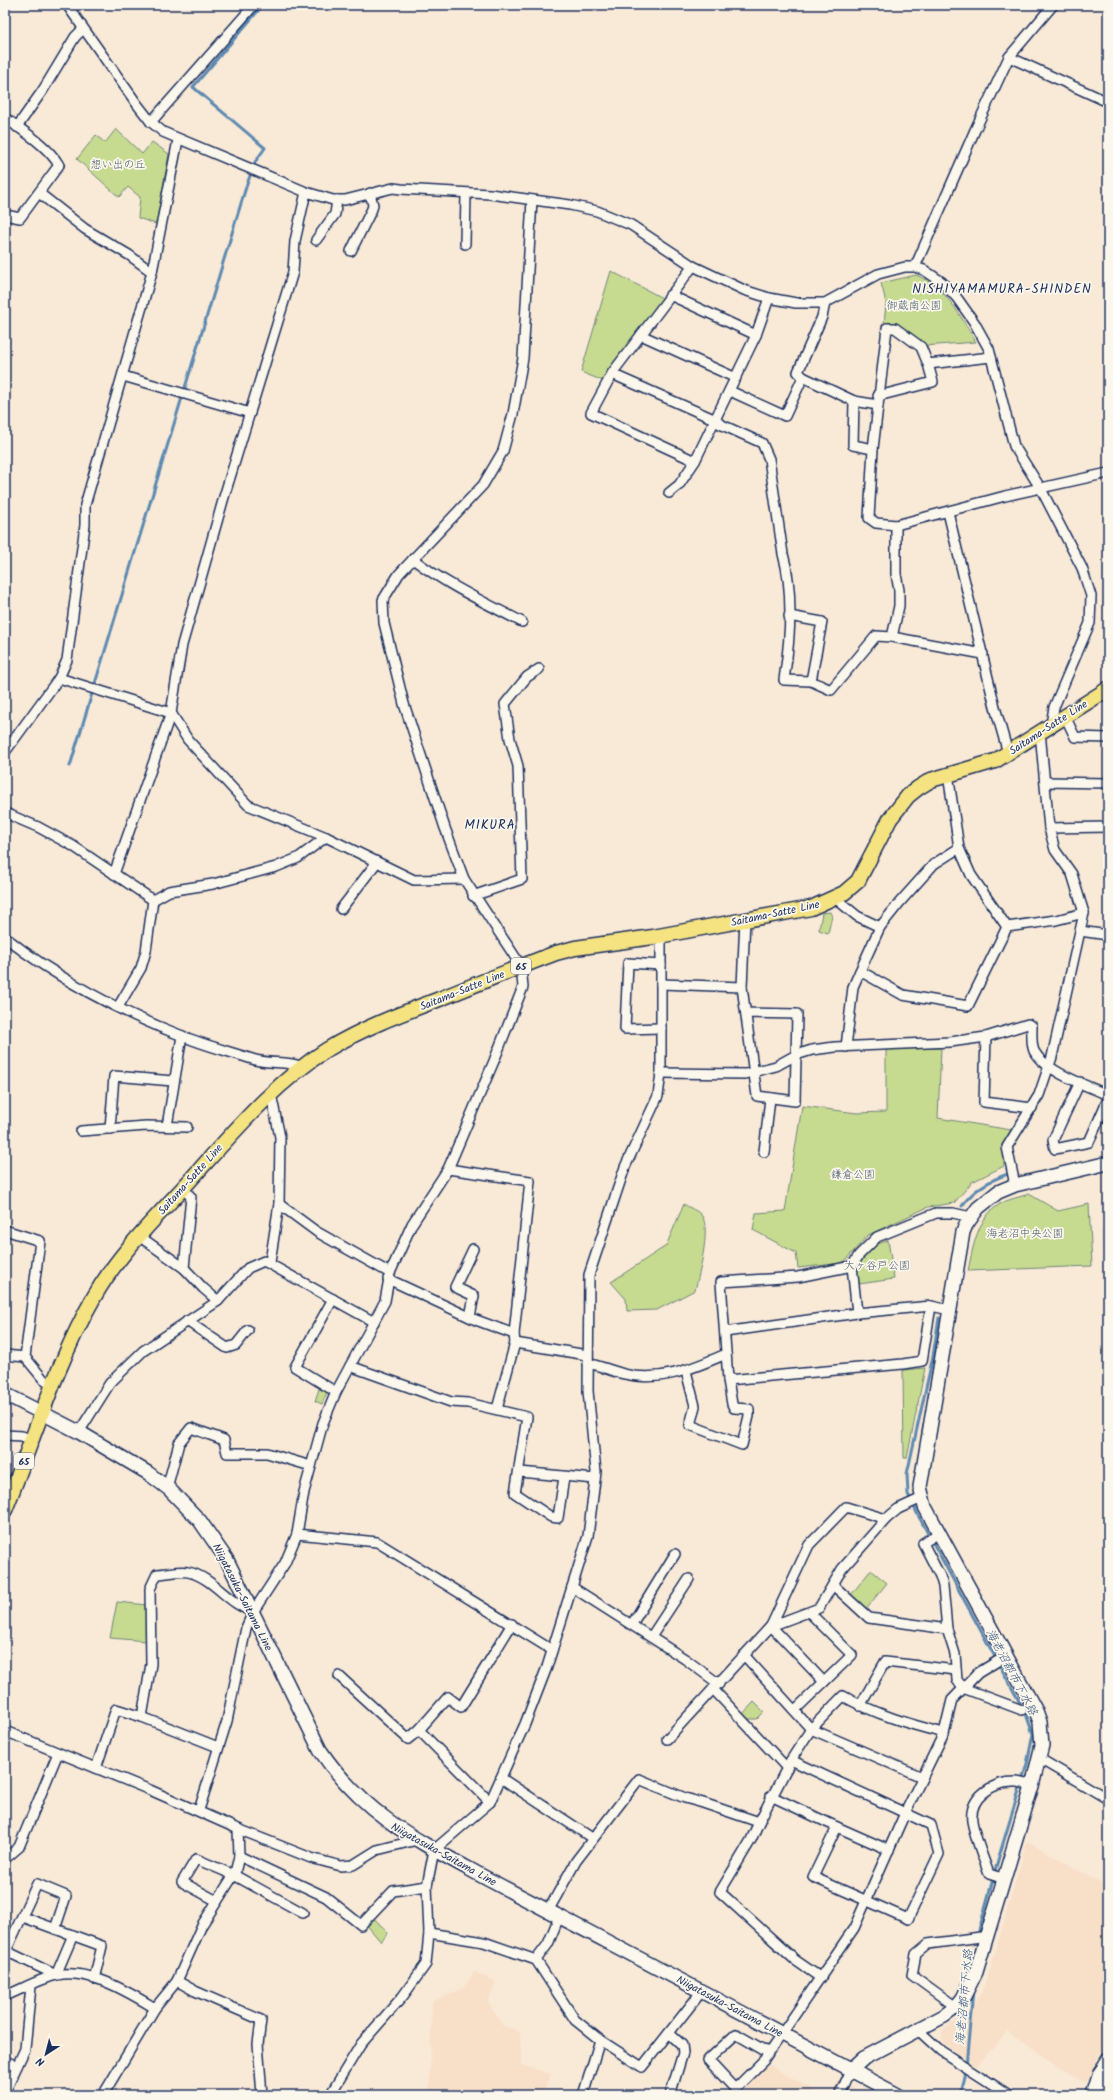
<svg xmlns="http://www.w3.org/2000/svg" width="1113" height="2100" font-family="Kalam,'Klee One',sans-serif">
	<rect width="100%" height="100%" fill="#f9e9d7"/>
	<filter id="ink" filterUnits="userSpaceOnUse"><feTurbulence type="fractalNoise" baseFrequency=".025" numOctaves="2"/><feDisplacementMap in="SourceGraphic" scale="8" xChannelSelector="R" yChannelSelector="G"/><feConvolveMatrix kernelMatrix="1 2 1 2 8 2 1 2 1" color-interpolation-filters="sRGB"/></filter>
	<g filter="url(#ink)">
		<g fill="#f8dfc8">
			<path d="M1027 1841 1108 1887V2046L1098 2058 1085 2083 1007 2032 976 2065 944 2044 942 2040V2031L970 2010 982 1991 991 1967Z"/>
			<path d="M474 1972 496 1982 488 2002 502 2025 520 2032 521 2065 551 2074 543 2095H429L432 2002 464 1988Z"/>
			<path d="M767 2064 822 2095H735Z"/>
			<path d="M839 2079 868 2095H831Z"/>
		</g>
		<g fill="#c6db90" stroke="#708577">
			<path d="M116 129 142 154 152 142 169 154 156 224 138 218 140 197 128 187 119 197 77 159 96 135 105 143Z"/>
			<path d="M611 271 664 299 603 381 581 372Z"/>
			<path d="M916 275C946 286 960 316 976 342L924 346 895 326 884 325 886 302 881 283Z"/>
			<path d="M830 912 832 916 828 933 819 930 822 913Z"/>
			<path d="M941 1048 938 1118 1011 1130 1003 1148 1004 1166 972 1182 954 1203 928 1207 868 1235 843 1263 798 1268 796 1253 753 1230 756 1213 785 1211 802 1106 857 1113 886 1112V1049Z"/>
			<path d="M1029 1194 1058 1211 1089 1204 1092 1266 968 1271C973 1247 977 1218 1000 1204 1008 1199 1020 1197 1029 1194Z"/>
			<path d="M684 1204C689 1208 699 1211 702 1216 711 1229 699 1275 695 1290L657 1310 627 1311 626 1299 611 1282 666 1246Z"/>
			<path d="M1108 1229V1320H1106L1103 1231Z"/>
			<path d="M888 1240 894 1279 859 1284 856 1267 876 1245Z"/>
			<path d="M925 1368 907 1458H904L903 1370Z"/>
			<path d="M319 1389 327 1392 322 1404 315 1401Z"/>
			<path d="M871 1570 887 1583 866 1609 850 1596Z"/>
			<path d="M117 1602 148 1605 147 1641 110 1638Z"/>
			<path d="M754 1702 764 1712 757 1719H746L742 1715Z"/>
			<path d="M372 1916 388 1933 381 1942 365 1923Z"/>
		</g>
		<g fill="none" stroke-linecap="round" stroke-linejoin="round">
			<g stroke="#5d8ab1" stroke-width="3">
				<path d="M70 766 246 187 255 162 265 148 193 87 263 5"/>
				<path d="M962 1206C973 1190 990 1180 1008 1174"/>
				<path d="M939 1318 933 1356 907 1474 908 1494 918 1515 1026 1714 1033 1734 1027 1764 998 1860 979 1931 977 1948"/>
				<path d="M961 2095 965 2077 973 1990"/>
			</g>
			<defs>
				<g id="street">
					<path d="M67 5 137 104 151 122 163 132 306 192 333 200H345L393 188 401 189 490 194 570 205 597 211 631 225 693 266 744 290 769 298 796 303H825L878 274 905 267H915L924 270 942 282 957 298 974 322 989 349 1014 446 1041 489 1082 568 1091 596 1090 623 1054 707 1051 725"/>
					<path d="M1009 57 1108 102"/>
					<path d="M5 118C23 131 47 145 59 165L20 218 5 215"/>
					<path d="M151 122 254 5"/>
					<path d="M17 127 43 90 75 37 83 29"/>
					<path d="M39 193 85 229 129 255 152 272"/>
					<path d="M316 240 335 214 337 200"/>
					<path d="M465 244 466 194"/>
					<path d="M351 251 372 209 373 205 370 193"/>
					<path d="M693 266 613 372 591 413 695 461 756 335 769 298"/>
					<path d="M915 267 975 130 1009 57 1053 5"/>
					<path d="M670 295 756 335"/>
					<path d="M825 303 822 317 798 372 803 377 854 401 878 405"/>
					<path d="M641 335 736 378"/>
					<path d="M928 364 921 347 895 328H887L873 449 869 518 876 523 896 525 1005 496 1108 473"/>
					<path d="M612 374 716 420 720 424 762 443 769 459 783 554C794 592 790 641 784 680L811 681 831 690 876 636 892 637 983 654"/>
					<path d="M123 376 250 413"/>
					<path d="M730 391 785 416 803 377"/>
					<path d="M878 396 933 382 928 364 991 357"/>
					<path d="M854 401 853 445 873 449"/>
					<path d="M669 493 679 485 695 461"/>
					<path d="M948 512 995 707 1008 753"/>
					<path d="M413 559C447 585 484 602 522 622"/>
					<path d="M789 616 822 622 811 681"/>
					<path d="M892 637 899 606V590L896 574V525"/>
					<path d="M59 678 171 713 188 740 248 805 326 837 414 880 464 879"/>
					<path d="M1065 716 1075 737 1108 738"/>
					<path d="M5 752 59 678 67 660 85 525V505L152 272 178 140"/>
					<path d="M948 774 959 848 971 875 1007 927 968 1006 903 995 860 971 880 927 900 902 934 864 959 848"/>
					<path d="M1045 782 1108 783"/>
					<path d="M5 813 38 827 73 846 153 900"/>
					<path d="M1049 828 1108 827"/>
					<path d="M114 874 171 713 182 645 224 497 293 272 295 241 306 192"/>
					<path d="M473 896 522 879 518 766 510 739 505 704 527 677 539 669"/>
					<path d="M835 898 857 916 880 927"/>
					<path d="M153 900 169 891 213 884 276 867 298 858 326 837"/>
					<path d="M341 909 377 862"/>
					<path d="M745 919 742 987 757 1096 795 1101 797 1014 746 1013"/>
					<path d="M1007 927 1056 920 1084 913"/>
					<path d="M1080 931 1108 935"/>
					<path d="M5 937C53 976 122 1013 180 1035 203 1045 228 1051 252 1059 270 1065 285 1060 303 1067"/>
					<path d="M661 965 628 963 625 1029 661 1028"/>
					<path d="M661 984 742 987"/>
					<path d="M118 1007 141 968 146 951 153 900"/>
					<path d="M986 1037 984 1102 1032 1108"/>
					<path d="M846 1047 853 987 860 971"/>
					<path d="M661 1073 745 1074 776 1066 796 1055 812 1050 835 1047 950 1042 986 1037 1028 1024 1032 1026C1032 1033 1031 1044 1034 1051 1044 1071 1088 1086 1108 1095"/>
					<path d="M1080 1082 1053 1140 1055 1149 1089 1142 1108 1099"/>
					<path d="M167 1126 182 1036"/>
					<path d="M110 1129 114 1076 173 1081"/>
					<path d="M81 1131 146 1126 187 1127"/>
					<path d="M764 1152 770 1098"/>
					<path d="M448 1169 530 1181 514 1334 515 1343 497 1409"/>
					<path d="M1015 1185 1007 1147 1039 1095 1052 1057 1084 913 1072 874 1055 850 1049 828 1040 732"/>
					<path d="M183 1188 191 1197 184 1268"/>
					<path d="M279 1204 317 1232 390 1273"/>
					<path d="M5 1230 40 1241 25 1357 44 1380 53 1386"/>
					<path d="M139 1236 184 1268 203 1288 218 1301"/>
					<path d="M270 1262 279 1204 280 1137 271 1094"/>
					<path d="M852 1266 798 1277 721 1282 728 1380 903 1364 922 1361 931 1306 950 1310"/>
					<path d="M388 1279 476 1320 514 1334"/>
					<path d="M333 1299 295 1367 336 1392"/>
					<path d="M857 1313 852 1266 859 1255 877 1237 936 1213H953L971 1217"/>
					<path d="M470 1317 474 1296 455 1287 473 1249"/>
					<path d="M187 1321 227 1348 236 1345 248 1330"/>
					<path d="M725 1332 857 1313 931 1306"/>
					<path d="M515 1343 587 1355"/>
					<path d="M5 1355 25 1357"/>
					<path d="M588 1363C600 1366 612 1371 624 1374 661 1383 693 1368 726 1354"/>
					<path d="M350 1366 451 1402 468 1403 527 1417 515 1493 551 1517 558 1518 564 1477"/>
					<path d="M686 1371 695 1406 690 1425 742 1445 749 1416V1409L734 1408 732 1404 728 1380"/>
					<path d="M79 1432 110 1383 143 1351 218 1301 248 1268 264 1261 374 1322"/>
					<path d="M5 1435 22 1436 32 1440"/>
					<path d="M520 1472 595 1479"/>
					<path d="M167 1488 179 1443 191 1428 224 1440 227 1453H267L311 1466"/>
					<path d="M939 1533 923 1543 940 1576 943 1586 947 1629"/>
					<path d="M297 1534 377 1542 552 1650"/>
					<path d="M833 1585 869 1618 947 1629 955 1654 957 1680 963 1688 1022 1710"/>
					<path d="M572 1587 685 1659 719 1684"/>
					<path d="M632 1624 675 1554"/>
					<path d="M651 1637 689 1579"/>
					<path d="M744 1655 811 1729 922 1777"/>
					<path d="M339 1676 408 1739 419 1730"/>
					<path d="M824 1682 771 1626 809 1545 846 1507 886 1519"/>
					<path d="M713 1689 787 1768"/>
					<path d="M860 1706 885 1662 956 1670"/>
					<path d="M795 1710 852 1655 810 1613"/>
					<path d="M142 1717 218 1747"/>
					<path d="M5 1731 150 1790 238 1829 311 1858 341 1866 353 1865 377 1850 417 1840"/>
					<path d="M667 1739 771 1626 819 1608 842 1569 886 1519 898 1509 922 1498"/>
					<path d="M1040 1759 1108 1799"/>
					<path d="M96 1768 116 1709 142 1717 151 1664 150 1589 157 1574C166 1574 179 1570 188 1572 213 1577 228 1604 253 1612"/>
					<path d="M501 1778 592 1838"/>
					<path d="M771 1796 837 1827 813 1877 908 1919 939 1854 931 1825 791 1760"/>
					<path d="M490 1802 419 1730 448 1697 461 1707 512 1624"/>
					<path d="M199 1810 227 1721 246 1628 253 1612 285 1563 297 1534 304 1492 323 1423 336 1392 385 1301 390 1273 412 1224 448 1169 494 1061 523 987 521 966 464 879 445 828 404 704 384 623 383 600 399 574 483 485 503 451 513 414 523 358 532 200"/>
					<path d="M759 1822 751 1840 720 1892 795 1960 821 1978"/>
					<path d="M837 1827 889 1850"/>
					<path d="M239 1856 326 1897 361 1925 393 1891 427 1886"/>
					<path d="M5 1859 19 1847 58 1753"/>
					<path d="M1005 1879 989 1874C983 1857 975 1838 972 1821 969 1797 993 1782 1014 1782 1020 1781 1027 1785 1032 1786"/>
					<path d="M217 1901 182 1882 196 1859 234 1875 303 1913"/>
					<path d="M548 1911 576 1861 639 1779 685 1798 703 1803 759 1822 791 1760 811 1729 843 1696C875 1714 908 1724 944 1733"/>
					<path d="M23 1917 102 1946 94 1979"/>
					<path d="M55 1929 66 1896 37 1884 6 1951 56 1975 73 1935"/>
					<path d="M429 1933 484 1942 536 1960 575 2020 600 2040 583 2095"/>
					<path d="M536 1960 548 1944 559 1917"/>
					<path d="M177 1981 195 1991 261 2020 258 2044 262 2095"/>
					<path d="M5 1996C18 1991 44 1977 57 1975 90 1968 128 1992 155 2008"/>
					<path d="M956 2007 912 1975 916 1954 928 1944 988 1936"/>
					<path d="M918 2030 941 2051 1009 2095"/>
					<path d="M669 2033 682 2045 683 2053 670 2095"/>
					<path d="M600 2040 642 2067 702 1991"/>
					<path d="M769 2053 736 2034 708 2060 735 2089 764 2060 854 1928 905 1813 944 1733 952 1700 978 1673 1006 1656"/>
					<path d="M5 2061 17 2066"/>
					<path d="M1095 2083 1108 2087"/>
					<path d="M5 2092 25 2049 31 1986"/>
					<path d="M840 2094 851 2070"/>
					<path d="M103 2095 155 2008 177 1981 202 1925 235 1873 239 1856 238 1829"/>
					<path d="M330 2095 361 2044 403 1996 426 1964 429 1933 427 1886 434 1850 490 1802 525 1724 547 1667 588 1536 596 1472 588 1391 589 1275 625 1167 658 1096 661 1073V936"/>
				</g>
				<g id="secondary">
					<path d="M5 1394 79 1432 148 1473 169 1489 200 1521 227 1560 320 1750C363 1814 416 1840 482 1876 523 1898 564 1919 606 1941 703 1992 800 2043 898 2095"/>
					<path d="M851 2070 864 2058 944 2016 956 2007 963 1998 976 1972 1032 1786 1042 1745 1040 1722 1036 1711 925 1507 920 1487 963 1232 966 1225 978 1208 998 1192 1015 1185 1108 1163"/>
					<path d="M1092 2095 1099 2073 1108 2060"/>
				</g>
				<path id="primary" d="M5 1510C33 1440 57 1362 94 1297 117 1256 151 1223 183 1188 228 1139 271 1085 328 1049 363 1028 400 1014 437 1000 477 984 516 968 556 953L575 948 653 937 811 908 844 893 858 881 890 819 908 796 918 788 931 780 995 761 1108 689"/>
			</defs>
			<use href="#street" stroke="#1b2f5e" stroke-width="12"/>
			<use href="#secondary" stroke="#1b2f5e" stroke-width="16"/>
			<use href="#primary" stroke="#1b2f5e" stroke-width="17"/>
			<use href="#street" stroke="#fbf7ec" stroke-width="9"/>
			<use href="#secondary" stroke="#fbf7ec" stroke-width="13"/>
			<use href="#primary" stroke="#f5e381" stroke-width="14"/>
		</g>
	</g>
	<g text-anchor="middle" stroke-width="3.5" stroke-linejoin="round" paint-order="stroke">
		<g fill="#fbf7ec" stroke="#5e6b89" stroke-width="1">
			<rect x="511" y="958" width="20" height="16" rx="3"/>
			<rect x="14" y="1453" width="20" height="16" rx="3"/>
		</g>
		<g font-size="10" font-weight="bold" fill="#1b2f5e">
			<text x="521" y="970">65</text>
			<text x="24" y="1465">65</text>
		</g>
		<g font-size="11" fill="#465a6a" stroke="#fbf7ec">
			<text x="118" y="168">想い出の丘</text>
			<text x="914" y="309">御蔵南公園</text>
			<text x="853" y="1178">鎌倉公園</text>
			<text x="1025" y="1237">海老沼中央公園</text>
			<text x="877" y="1269">大ヶ谷戸公園</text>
		</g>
		<g font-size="11" fill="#1b2f5e" stroke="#fbf7ec">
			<text transform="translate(1048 727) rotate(-33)" y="4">Saitama-Satte Line</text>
			<text transform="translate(775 913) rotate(-12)" y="4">Saitama-Satte Line</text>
			<text transform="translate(462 990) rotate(-22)" y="4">Saitama-Satte Line</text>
			<text transform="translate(190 1179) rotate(-48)" y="4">Saitama-Satte Line</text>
			<text transform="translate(243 1597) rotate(63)" y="4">Niigatasuka-Saitama Line</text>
			<text transform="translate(444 1854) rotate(29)" y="4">Niigatasuka-Saitama Line</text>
			<text transform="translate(730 2006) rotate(28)" y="4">Niigatasuka-Saitama Line</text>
		</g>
		<g font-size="12" font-style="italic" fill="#365581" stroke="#fbf7ec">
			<text transform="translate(1012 1672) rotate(62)" y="4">海老沼都市下水路</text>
			<text transform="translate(964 1997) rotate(-85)" y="4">海老沼都市下水路</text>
		</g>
		<g font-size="13" letter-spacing="1" fill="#1b2f5e" stroke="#fbf7ec">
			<text x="1002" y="293">NISHIYAMAMURA-SHINDEN</text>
			<text x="490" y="829">MIKURA</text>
		</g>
	</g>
	<rect width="1113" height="2100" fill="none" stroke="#fbf7ec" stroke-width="20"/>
	<rect x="10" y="10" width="1093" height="2080" fill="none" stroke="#1b2f5e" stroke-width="1.5" filter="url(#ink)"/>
	<g transform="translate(46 2054) rotate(216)" stroke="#fbf7ec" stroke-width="3" paint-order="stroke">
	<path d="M0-3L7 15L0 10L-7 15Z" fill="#1b2f5e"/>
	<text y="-6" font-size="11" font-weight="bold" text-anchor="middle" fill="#1b2f5e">N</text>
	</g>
</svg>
